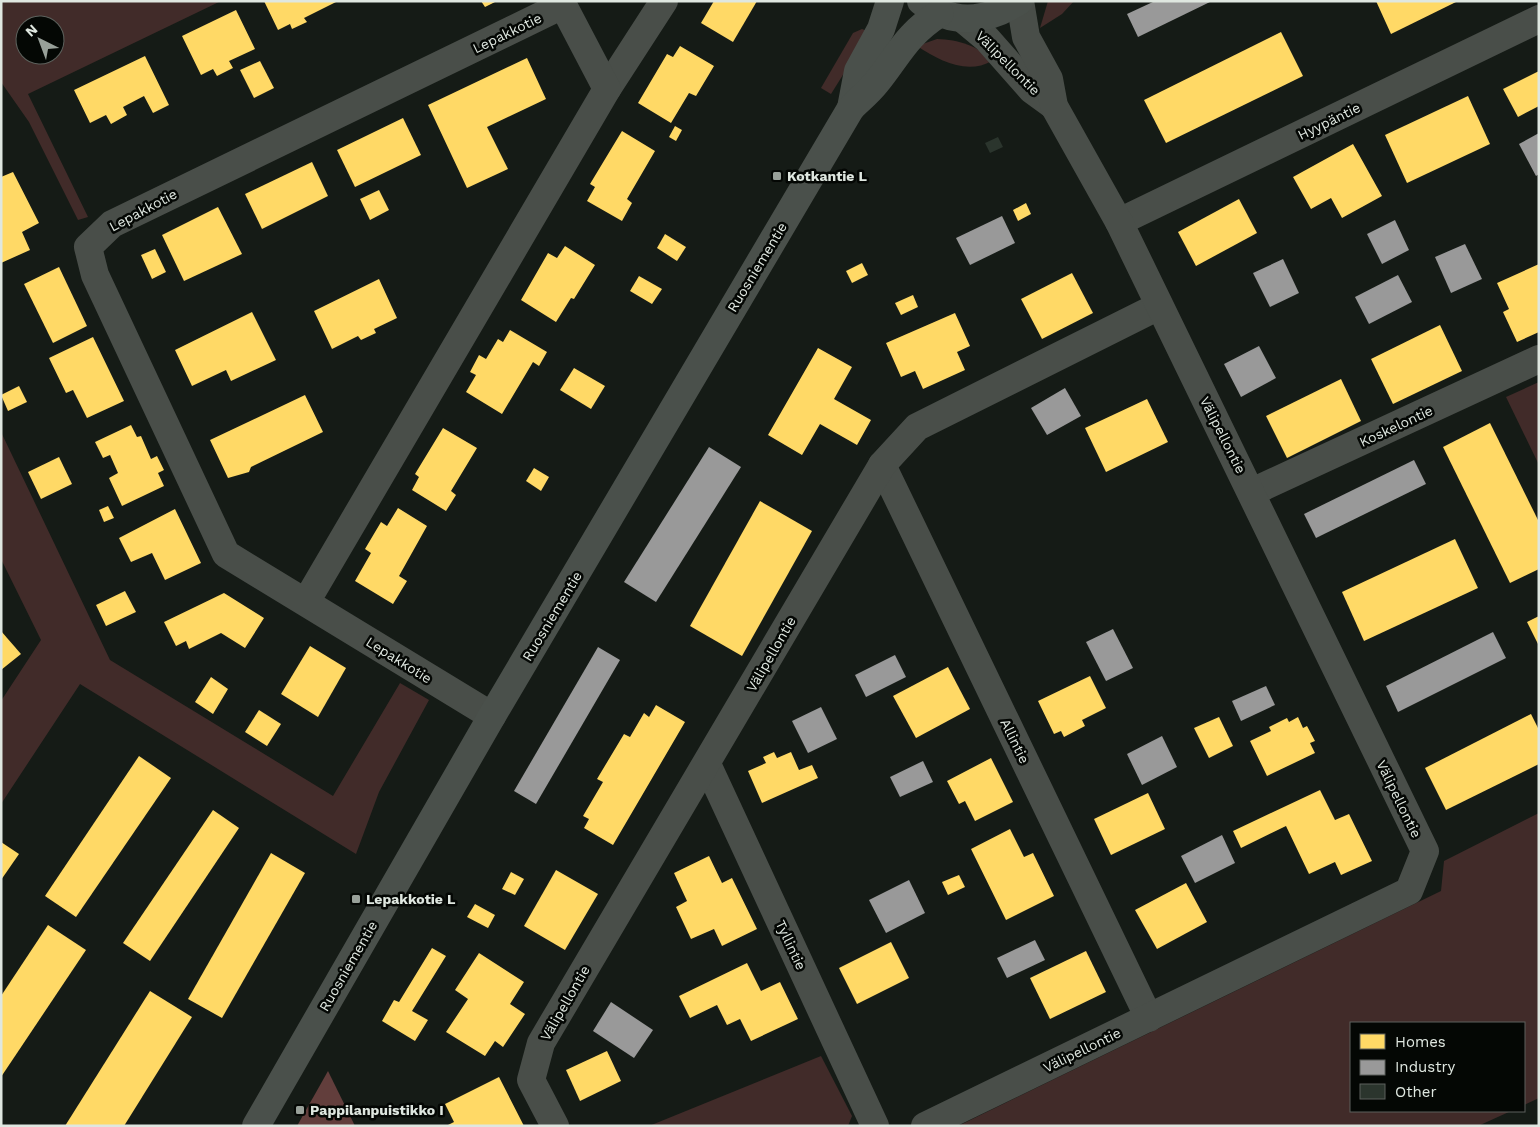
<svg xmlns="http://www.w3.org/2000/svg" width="1540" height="1127" font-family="'Work Sans',sans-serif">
	<rect width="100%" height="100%" fill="#151b16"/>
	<g fill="#412b29" fill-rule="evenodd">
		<path d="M1 1H221L28 94 88 217 78 220 29 122 1 82ZM25 25H55V55H25Z"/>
		<path d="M1048 1H1074L1062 14 1040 28Z"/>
		<path d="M862 29 867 31 856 54 831 94 821 88 853 33Z"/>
		<path d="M937 39C959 40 977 45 992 61 967 75 940 61 917 46Z"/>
		<path d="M1539 382V465L1506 397Z"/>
		<path d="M1 432 110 660 333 796 400 683 429 700 379 792 356 854 80 684 1 804V701L41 640 1 559Z"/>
		<path d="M1539 813V1098L1524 1105V1023H1351V1111H1511L1478 1126H958L1441 891 1444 861Z"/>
		<path d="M821 1056 852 1116 848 1126H649Z"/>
	</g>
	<path fill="#623e3c" d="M328 1071 355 1126H297Z"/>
	<g fill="#ffd966">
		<path d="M264 1H338L304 18 307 22 292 29 290 24 278 30Z"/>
		<path d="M481 1H497L485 7Z"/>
		<path d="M714 1H757L733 42 701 23Z"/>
		<path d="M1376 1H1458L1391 34Z"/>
		<path d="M236 10 255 49 229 61 233 68 217 76 213 69 201 75 182 36Z"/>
		<path d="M1281 32 1303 76 1166 143 1144 100Z"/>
		<path d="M680 46 714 66 696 96 689 93 671 123 638 103 667 54 673 57Z"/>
		<path d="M145 56 169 105 153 113 144 96 123 107 127 115 111 124 106 115 90 123 74 90Z"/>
		<path d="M527 58 546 99 487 127 508 169 467 188 428 105Z"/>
		<path d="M260 61 274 88 254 98 240 70Z"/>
		<path d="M1539 71V106L1518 117 1503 89Z"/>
		<path d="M1468 96 1490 144 1407 183 1385 135Z"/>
		<path d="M403 118 421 155 355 187 337 150Z"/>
		<path d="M675 126 682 130 676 141 669 137Z"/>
		<path d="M622 131 655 151 627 199 632 203 622 221 587 201 595 187 590 184Z"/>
		<path d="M1353 144 1382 196 1342 218 1331 198 1311 209 1293 177Z"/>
		<path d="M312 162 328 196 262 229 245 194Z"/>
		<path d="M13 172 39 223 22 232 30 250 1 263V177Z"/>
		<path d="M379 190 389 210 370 220 360 199Z"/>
		<path d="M1239 199 1257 233 1196 266 1178 232Z"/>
		<path d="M1026 203 1031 214 1018 221 1013 210Z"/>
		<path d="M218 207 242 254 184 281 162 235Z"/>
		<path d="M665 234 686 247 677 261 657 248Z"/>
		<path d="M565 246 595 265 574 299 571 298 556 322 521 300 548 253 557 258Z"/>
		<path d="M155 249 166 272 152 279 141 255Z"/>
		<path d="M862 263 868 275 852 283 846 271Z"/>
		<path d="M1539 264V332L1517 342 1503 312 1509 309 1497 283Z"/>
		<path d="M59 267 87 326 53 343 24 284Z"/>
		<path d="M1072 273 1093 313 1042 339 1021 299Z"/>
		<path d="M639 276 662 289 652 304 630 291Z"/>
		<path d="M379 279 397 318 374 329 376 333 361 340 358 336 332 349 314 311Z"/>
		<path d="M913 295 918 307 901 315 895 303Z"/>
		<path d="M252 312 276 360 231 381 226 370 192 386 175 350Z"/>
		<path d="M955 313 970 346 957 352 965 370 923 389 915 371 901 377 886 343Z"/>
		<path d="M1440 325 1462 371 1393 404 1371 359Z"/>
		<path d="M510 330 547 352 539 366 533 362 502 414 466 392 476 375 470 372 479 355 486 359 498 339 503 342Z"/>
		<path d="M93 337 124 401 87 418 73 390 66 393 49 358Z"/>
		<path d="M818 348 852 367 834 399 871 420 857 445 820 424 802 455 768 435Z"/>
		<path d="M574 368 605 386 591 409 560 390Z"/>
		<path d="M1341 379 1361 421 1287 458 1266 416Z"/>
		<path d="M19 386 27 402 8 411 1 395Z"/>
		<path d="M305 395 323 432 251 467 249 472 228 478 210 440Z"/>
		<path d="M1147 399 1168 442 1106 472 1085 428Z"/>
		<path d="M1490 423 1539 522V569L1510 583 1443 447Z"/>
		<path d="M131 425 137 437 141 436 151 459 157 456 164 470 158 473 164 486 122 506 109 478 118 473 110 455 103 458 95 442Z"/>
		<path d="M443 428 477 448 451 491 456 495 446 511 412 490 419 477 415 474Z"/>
		<path d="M59 457 72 484 41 499 28 472Z"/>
		<path d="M534 468 549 477 541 491 526 481Z"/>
		<path d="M760 501 812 531 742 656 690 626Z"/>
		<path d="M108 506 114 518 104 522 99 510Z"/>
		<path d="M398 508 427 526 399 576 407 581 393 604 355 581 371 553 365 549 381 522 387 526Z"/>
		<path d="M175 509 201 563 165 580 152 553 131 562 119 538Z"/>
		<path d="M1455 539 1478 588 1364 641 1342 592Z"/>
		<path d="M125 591 136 612 106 626 96 605Z"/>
		<path d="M224 593 264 618 245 648 221 633 189 649 186 641 176 646 164 622Z"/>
		<path d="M1539 616V646L1527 622Z"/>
		<path d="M1 631 21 654 1 670Z"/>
		<path d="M310 646 346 668 318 717 281 694Z"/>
		<path d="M948 667 970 709 916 738 893 696Z"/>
		<path d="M1090 676 1106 708 1082 720 1085 726 1064 737 1061 731 1054 734 1038 701Z"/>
		<path d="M211 677 228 689 213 714 195 702Z"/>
		<path d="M656 705 685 722 613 845 584 828 589 819 583 816 603 782 597 779 624 734 630 737 644 713 649 717Z"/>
		<path d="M259 710 281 724 267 746 245 732Z"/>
		<path d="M1531 714 1539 730V764L1446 810 1425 768Z"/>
		<path d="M1219 717 1233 746 1209 758 1194 728Z"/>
		<path d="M1298 717 1303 728 1307 726 1315 741 1310 743 1315 753 1267 776 1250 741 1271 731 1269 727 1287 718 1289 722Z"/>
		<path d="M774 752 777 758 791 752 799 770 812 765 818 778 762 803 748 771 766 763 763 757Z"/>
		<path d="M139 756 171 778 76 917 45 896Z"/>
		<path d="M991 758 1013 802 975 821 965 801 959 804 947 781Z"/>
		<path d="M1320 790 1335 820 1349 814 1372 861 1341 875 1335 862 1309 874 1286 826 1241 848 1233 831Z"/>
		<path d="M1148 793 1165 829 1111 855 1094 819Z"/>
		<path d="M213 810 239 828 150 961 123 943Z"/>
		<path d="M1010 829 1024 857 1033 853 1054 896 1006 920 971 849Z"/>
		<path d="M1 842 19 854 1 880Z"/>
		<path d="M271 853 305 873 222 1018 188 999Z"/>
		<path d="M709 856 722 883 732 878 757 929 722 946 714 929 691 939 676 907 687 901 674 873Z"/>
		<path d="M556 870 598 894 565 950 524 926Z"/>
		<path d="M511 872 524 879 515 895 502 889Z"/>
		<path d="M959 875 965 887 948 895 942 882Z"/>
		<path d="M1186 883 1207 922 1157 949 1135 910Z"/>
		<path d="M475 904 495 915 488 928 467 917Z"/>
		<path d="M48 925 86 950 1 1077V996Z"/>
		<path d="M891 942 909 978 857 1004 839 968Z"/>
		<path d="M432 948 446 956 412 1011 428 1020 415 1041 382 1021 394 1000 399 1002Z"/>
		<path d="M1086 951 1106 992 1050 1019 1030 978Z"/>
		<path d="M479 953 524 982 510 1004 525 1014 503 1047 495 1041 485 1056 446 1032 468 999 455 990Z"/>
		<path d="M747 963 761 991 780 982 798 1019 751 1041 740 1019 727 1025 717 1005 690 1018 679 996Z"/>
		<path d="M150 991 192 1017 124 1126H65Z"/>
		<path d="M607 1051 621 1081 580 1101 566 1070Z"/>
		<path d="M499 1077 524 1126H446L454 1122 445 1104Z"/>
	</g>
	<g fill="#999">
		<path d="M1155 1H1212L1138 37 1127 14Z"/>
		<path d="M1539 133V174L1536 176 1519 144Z"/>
		<path d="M1002 216 1015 243 970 265 956 238Z"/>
		<path d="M1395 220 1409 250 1382 264 1367 234Z"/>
		<path d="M1465 244 1482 279 1451 293 1435 257Z"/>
		<path d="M1283 259 1299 293 1270 307 1253 273Z"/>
		<path d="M1398 275 1412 302 1369 324 1355 297Z"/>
		<path d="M1259 346 1276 378 1241 397 1224 364Z"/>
		<path d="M1065 388 1081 416 1047 435 1031 408Z"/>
		<path d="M709 447 741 467 656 602 624 582Z"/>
		<path d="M1414 460 1426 484 1316 538 1304 514Z"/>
		<path d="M1113 629 1133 668 1106 681 1086 642Z"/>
		<path d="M1493 632 1506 658 1398 712 1386 686Z"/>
		<path d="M598 647 620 660 536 804 514 791Z"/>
		<path d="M895 655 906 677 866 697 855 675Z"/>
		<path d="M1266 686 1275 705 1241 721 1232 701Z"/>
		<path d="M821 707 837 739 808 753 792 721Z"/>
		<path d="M1162 736 1177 767 1142 785 1127 754Z"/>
		<path d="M923 761 933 782 900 797 890 777Z"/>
		<path d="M1222 835 1235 863 1195 883 1181 856Z"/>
		<path d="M909 880 925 913 886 933 869 900Z"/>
		<path d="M1035 940 1045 960 1007 978 997 958Z"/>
		<path d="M611 1002 653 1030 634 1058 593 1031Z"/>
	</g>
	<path fill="#2b352d" d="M998 137 1003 147 990 153 985 143Z"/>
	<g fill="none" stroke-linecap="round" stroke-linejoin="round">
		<g stroke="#494e49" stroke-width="28">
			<path d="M963 19 987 39 1032 90 1054 106"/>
			<path d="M607 89 664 1"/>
			<path d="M1119 222 1539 19"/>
			<path d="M882 465 1149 1018"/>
			<path d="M1252 492 1539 359"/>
			<path d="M306 602 607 89 563 5 112 224 88 247 95 275 226 554 492 716"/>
			<path d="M707 764 875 1126"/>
			<path d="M555 1126 531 1080 541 1043 882 465 917 427 1159 306"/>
			<path d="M925 1126 1409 891 1425 851 1119 222 1054 106 1049 79 1026 37 1020 1"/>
		</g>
		<g stroke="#4a504b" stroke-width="28">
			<path d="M921 1C952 26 987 22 1019 1"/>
			<path d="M851 108 858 71 881 29 890 1"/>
			<path d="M256 1126 492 716 851 108C859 100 869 92 876 83 900 53 906 35 940 13"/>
		</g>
	</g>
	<g fill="#98a099" stroke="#040704" stroke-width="2">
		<rect x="772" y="171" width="10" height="10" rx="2.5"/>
		<rect x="351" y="894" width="10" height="10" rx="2.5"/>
		<rect x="295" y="1105" width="10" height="10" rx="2.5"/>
	</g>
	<g text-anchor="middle" stroke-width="5" stroke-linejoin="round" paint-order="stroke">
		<g font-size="14" fill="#dfe7e0" stroke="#040704">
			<text transform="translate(507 33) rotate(-26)" y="5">Lepakkotie</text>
			<text transform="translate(1008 63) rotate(45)" y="5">Välipellontie</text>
			<text transform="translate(1329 121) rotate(-26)" y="5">Hyypäntie</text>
			<text transform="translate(143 210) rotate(-28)" y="5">Lepakkotie</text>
			<text transform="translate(757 267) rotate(-59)" y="5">Ruosniementie</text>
			<text transform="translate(1396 426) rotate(-25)" y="5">Koskelontie</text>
			<text transform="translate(1223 435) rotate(63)" y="5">Välipellontie</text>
			<text transform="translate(552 616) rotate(-59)" y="5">Ruosniementie</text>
			<text transform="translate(771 654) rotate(-60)" y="5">Välipellontie</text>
			<text transform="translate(399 660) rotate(32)" y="5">Lepakkotie</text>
			<text transform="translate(1015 741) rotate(64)" y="5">Allintie</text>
			<text transform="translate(1399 799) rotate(64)" y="5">Välipellontie</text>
			<text transform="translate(791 945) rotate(65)" y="5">Tyllintie</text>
			<text transform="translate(348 966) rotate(-60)" y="5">Ruosniementie</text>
			<text transform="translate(565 1003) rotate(-60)" y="5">Välipellontie</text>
			<text transform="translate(1082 1050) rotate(-26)" y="5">Välipellontie</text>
		</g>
		<g font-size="14" font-weight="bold" fill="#dfe7e0" stroke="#040704" text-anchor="start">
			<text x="787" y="181">Kotkantie L</text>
			<text x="366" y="904">Lepakkotie L</text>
			<text x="310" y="1115">Pappilanpuistikko I</text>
		</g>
	</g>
	<rect width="1540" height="1127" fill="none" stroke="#dfe7e0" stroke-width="5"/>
	<rect x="1350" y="1022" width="175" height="90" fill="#040704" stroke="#5c615c"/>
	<rect x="1360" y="1034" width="25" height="15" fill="#ffd966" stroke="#5c615c"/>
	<text x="1395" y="1047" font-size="15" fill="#dfe7e0">Homes</text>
	<rect x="1360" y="1060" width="25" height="15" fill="#999999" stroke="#5c615c"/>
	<text x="1395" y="1072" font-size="15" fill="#dfe7e0">Industry</text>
	<rect x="1360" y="1084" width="25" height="15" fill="#2b352d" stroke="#5c615c"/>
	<text x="1395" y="1097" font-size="15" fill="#dfe7e0">Other</text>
	<g transform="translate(40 40) rotate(318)"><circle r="24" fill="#040704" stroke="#5c615c"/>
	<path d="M0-4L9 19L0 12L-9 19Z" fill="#98a099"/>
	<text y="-8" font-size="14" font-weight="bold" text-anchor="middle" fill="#dfe7e0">N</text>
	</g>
</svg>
